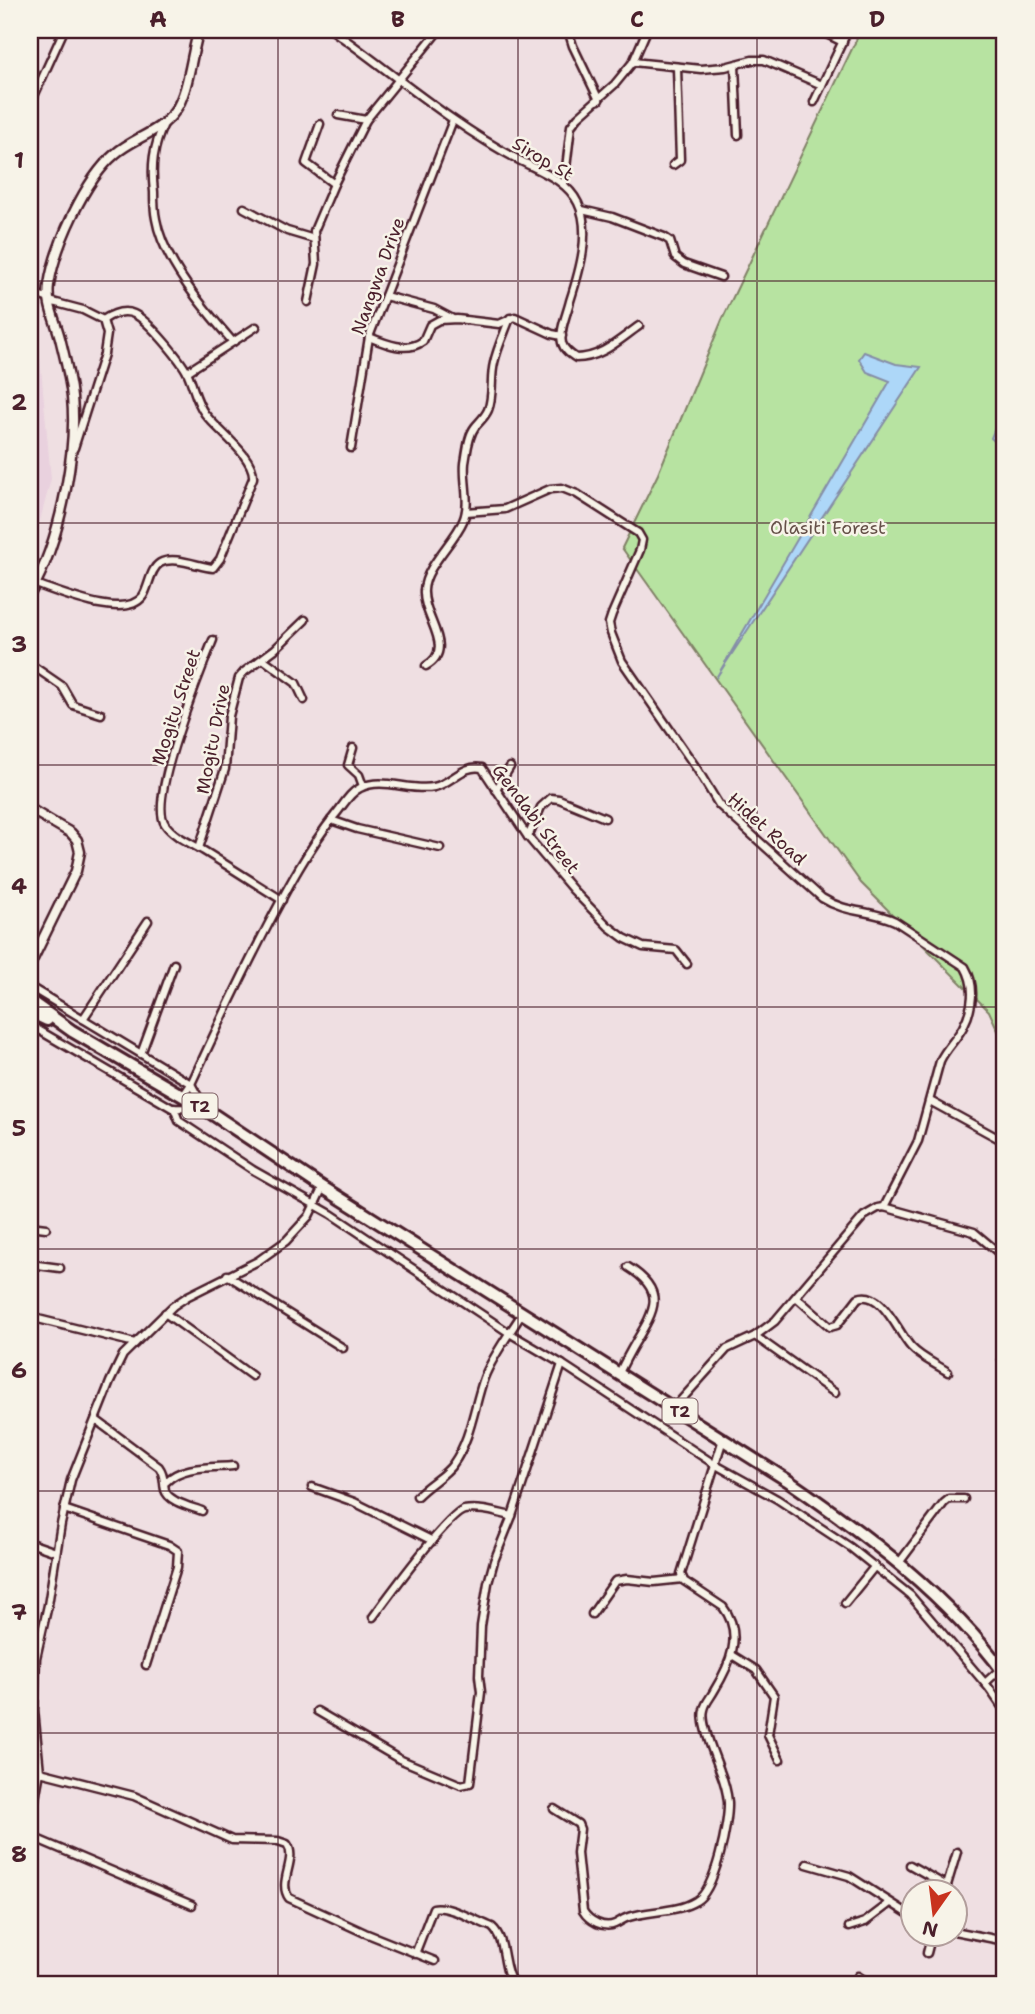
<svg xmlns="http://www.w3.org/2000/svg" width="1035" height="2014" font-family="'Shantell Sans',sans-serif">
	<rect width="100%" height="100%" fill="#efdfe2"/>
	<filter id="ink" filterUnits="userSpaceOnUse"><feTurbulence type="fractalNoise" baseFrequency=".0143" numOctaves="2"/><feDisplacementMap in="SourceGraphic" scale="14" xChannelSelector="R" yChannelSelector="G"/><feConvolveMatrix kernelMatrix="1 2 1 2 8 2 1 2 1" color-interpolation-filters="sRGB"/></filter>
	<g filter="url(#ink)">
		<path fill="#e9d1de" d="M30 322 39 346 51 479 30 558Z"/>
		<path fill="#b7e3a1" stroke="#808166" stroke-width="2" d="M861 30H1005V1046L989 1011 861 883 622 548 658 474 722 320Z"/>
		<g fill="#add7f8" stroke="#858da6" stroke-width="2">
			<path d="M864 352 896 364 921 367 716 678 890 381 867 372 859 359Z"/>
			<path d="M995 428 1005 429V451L991 438Z"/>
		</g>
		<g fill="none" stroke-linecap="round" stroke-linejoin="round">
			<defs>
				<g id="minor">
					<path d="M332 30C394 74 451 124 519 160 540 171 567 180 578 203 592 231 579 273 570 301 567 314 559 330 562 343 564 350 570 354 576 358 601 358 619 340 639 326"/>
					<path d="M568 30 573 46 599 100"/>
					<path d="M818 30 843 42"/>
					<path d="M633 62 701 69 725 67 752 60H764L822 85"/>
					<path d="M735 65 738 135"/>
					<path d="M814 102 848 30"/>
					<path d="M30 105 64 30"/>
					<path d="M338 115 366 120"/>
					<path d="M164 124C153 147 151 166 154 192 154 201 154 210 156 219 163 261 205 310 233 342"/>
					<path d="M320 124 306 163 334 184"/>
					<path d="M673 165 680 160 677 68"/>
					<path d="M564 185 571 126 578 117 615 84 633 62 647 30"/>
					<path d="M244 208 287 231 314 239"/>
					<path d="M582 210 612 217 664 237 670 241 675 257 684 264 721 277"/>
					<path d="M30 292 49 299"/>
					<path d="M385 296 434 309 451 318"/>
					<path d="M49 301 83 310 103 320 107 334 104 354 74 448"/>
					<path d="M308 302 316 264 314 231 334 184 366 120 439 30"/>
					<path d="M369 337C386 344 407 353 423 341L430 325 439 320 457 319 499 324 515 317 552 334 562 336"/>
					<path d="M187 372 256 327"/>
					<path d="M351 448 369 337 453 120"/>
					<path d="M466 512 505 509 550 489 562 488 577 494 638 533 642 540 640 550 612 614 609 623 611 633 622 661 697 769 719 805 822 898C847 914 869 909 895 921L965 967C976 986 973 1008 963 1027 956 1040 946 1048 940 1061L918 1141 884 1207"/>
					<path d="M35 584C60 592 125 621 143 596 149 587 150 569 160 563 174 555 199 567 213 568L220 559 253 478C255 457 218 431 205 414 196 402 194 388 188 374 181 360 148 320 134 314 123 309 112 314 103 320"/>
					<path d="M213 640C201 670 148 799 165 824 174 837 191 843 204 851 230 867 256 884 282 900"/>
					<path d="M263 659 296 683 304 700"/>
					<path d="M30 664 62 686 73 705 101 714"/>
					<path d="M426 666C457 648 422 618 424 590 425 567 454 542 463 521 471 503 463 482 465 463 467 452 468 436 475 427 479 422 485 417 488 410 494 396 490 378 494 363 497 348 505 332 510 318"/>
					<path d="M353 748 348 765 359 775 363 786"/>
					<path d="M496 790 510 767"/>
					<path d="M331 820 357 829 440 848"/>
					<path d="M528 837 541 807 551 798 559 799 605 818"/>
					<path d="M199 848 225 769 229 716 239 678 244 672 275 649 305 620"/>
					<path d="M30 987 191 1084 205 1109 172 1108 30 1025"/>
					<path d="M83 1019 148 921"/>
					<path d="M141 1054 174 964"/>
					<path d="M183 1096 191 1084C216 1030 241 977 268 925 288 887 308 849 335 815 343 806 349 793 360 788 382 776 410 792 434 787 452 783 463 764 482 768L528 837 573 890 608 926 624 938 643 947 676 950 687 964"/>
					<path d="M930 1101 1005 1142"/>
					<path d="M174 1108 179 1121 253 1170 331 1214 511 1334 562 1364 714 1464 777 1499 850 1547 910 1595 989 1688 1005 1711"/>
					<path d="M30 1226 46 1228"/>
					<path d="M30 1264 60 1268"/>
					<path d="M227 1275 343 1348"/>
					<path d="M796 1297 830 1327 837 1325 858 1298C882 1289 898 1333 911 1347 921 1358 936 1364 948 1372"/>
					<path d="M165 1313 252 1376"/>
					<path d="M30 1317 135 1343"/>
					<path d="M755 1336 835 1393"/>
					<path d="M1005 1352 1002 1359 1005 1366"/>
					<path d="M619 1373C624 1363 629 1353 635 1343 655 1310 667 1291 628 1267"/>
					<path d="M674 1408 727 1349 755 1336 775 1321 864 1216 878 1208 884 1207 974 1232 1005 1258"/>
					<path d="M96 1420 159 1467C165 1475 163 1481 165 1490 168 1502 192 1507 202 1511"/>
					<path d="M166 1482C182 1465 211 1468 233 1466"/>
					<path d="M312 1487 354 1502 433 1541"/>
					<path d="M417 1496C427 1485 446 1475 453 1464 471 1439 474 1406 484 1378 493 1355 510 1333 523 1312"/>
					<path d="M64 1509 169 1545 178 1551 177 1567 146 1665"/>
					<path d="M30 1543 56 1552"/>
					<path d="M899 1563 944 1503 949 1499H964"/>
					<path d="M845 1603 875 1566"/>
					<path d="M592 1614 615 1581 627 1579 654 1582 683 1579"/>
					<path d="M373 1617C387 1598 447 1515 464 1510 479 1507 497 1513 512 1516"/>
					<path d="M732 1655 756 1670 774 1696 768 1735 780 1760"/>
					<path d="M985 1683 1005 1665"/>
					<path d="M317 1711 399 1759 461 1785 470 1783 481 1692 479 1676 481 1626 488 1583 494 1561 512 1516 562 1364"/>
					<path d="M40 1772 134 1796 232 1840 278 1841 287 1844C298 1859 277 1882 289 1898L365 1933 435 1961"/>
					<path d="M554 1809 578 1824 580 1829 577 1853 583 1911C589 1921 604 1929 615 1924 620 1922 624 1918 629 1917 651 1910 676 1913 696 1901 715 1891 729 1823 728 1802 727 1792 724 1781 720 1771 715 1756 700 1724 704 1710 705 1703 711 1697 714 1691 730 1665 744 1634 723 1607L684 1581 681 1574 723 1439"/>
					<path d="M30 1826 40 1772 34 1710 36 1658 48 1605 61 1524 71 1480 110 1382 123 1355 173 1306 188 1296 258 1261 286 1241 309 1216 323 1187"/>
					<path d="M30 1836 192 1905"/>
					<path d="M807 1864 849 1876 912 1916"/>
					<path d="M910 1865 947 1886"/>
					<path d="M945 1892 957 1852"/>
					<path d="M849 1927 865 1922 890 1903"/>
					<path d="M954 1931 1005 1941"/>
					<path d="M927 1953 932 1934"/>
					<path d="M415 1954 433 1908C447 1904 478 1922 492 1927 507 1940 501 1967 513 1984"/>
					<path d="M858 1976 870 1984"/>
				</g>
				<g id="tertiary">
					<path d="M30 594C61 540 82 439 69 378 67 366 64 354 61 342 57 323 46 305 49 285 55 246 85 179 115 154 133 138 161 132 175 111 189 91 191 54 199 30"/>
					<path d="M30 809 71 833 77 840 80 852 76 871 30 965"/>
				</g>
				<g id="trunk">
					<path d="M30 1001 72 1031 205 1109 316 1183 787 1480C867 1535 947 1595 1005 1674"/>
					<path d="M30 1012 47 1020"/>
				</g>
			</defs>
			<use href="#minor" stroke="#4a1f2b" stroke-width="11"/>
			<use href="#tertiary" stroke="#4a1f2b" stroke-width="13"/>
			<use href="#trunk" stroke="#4a1f2b" stroke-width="16"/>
			<use href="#minor" stroke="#f7f3e8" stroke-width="6"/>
			<use href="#tertiary" stroke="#f7f3e8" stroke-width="8"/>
			<use href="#trunk" stroke="#f7f3e8" stroke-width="10"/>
		</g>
	</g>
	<path fill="none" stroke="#4a1f2b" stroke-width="2" stroke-opacity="0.55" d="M278 30V1984M518 30V1984M757 30V1984M30 281H1005M30 523H1005M30 765H1005M30 1007H1005M30 1249H1005M30 1491H1005M30 1733H1005"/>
	<g text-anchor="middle" stroke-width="5" stroke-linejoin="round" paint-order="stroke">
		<g fill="#f7f3e8" stroke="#7e5f64" stroke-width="2">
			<rect x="182.5" y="1093.5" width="35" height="25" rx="5"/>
			<rect x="662.5" y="1398.5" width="35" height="25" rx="5"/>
		</g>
		<g font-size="16" font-weight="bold" fill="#4a1f2b">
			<text x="200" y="1112">T2</text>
			<text x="680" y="1417">T2</text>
		</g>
		<g font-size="18" fill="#4a1f2b" stroke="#f7f3e8">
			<text transform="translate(543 159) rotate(31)" y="6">Sirop St</text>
			<text transform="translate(378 276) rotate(-70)" y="6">Nangwa Drive</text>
			<text transform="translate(176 707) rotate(-72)" y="6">Mogitu Street</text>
			<text transform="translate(213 739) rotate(-79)" y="6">Mogitu Drive</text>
			<text transform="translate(536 819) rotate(53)" y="6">Gendabi Street</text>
			<text transform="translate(767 829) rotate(42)" y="6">Hidet Road</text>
		</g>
		<g font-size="18" fill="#655048" stroke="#f7f3e8">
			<text x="828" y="534">Olasiti Forest</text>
		</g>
	</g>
	<rect width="1035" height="2014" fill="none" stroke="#f7f3e8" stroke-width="77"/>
	<g transform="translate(934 1913) rotate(194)"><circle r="33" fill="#f7f3e8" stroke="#b29e9c" stroke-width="2"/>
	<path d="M0-5L12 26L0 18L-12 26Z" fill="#c8321e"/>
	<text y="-10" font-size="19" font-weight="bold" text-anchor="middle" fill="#4a1f2b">N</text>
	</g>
	<rect x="38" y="38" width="958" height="1938" fill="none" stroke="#4a1f2b" stroke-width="2.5"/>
	<g font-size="23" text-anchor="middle" font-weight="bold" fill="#4a1f2b">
		<text x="158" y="27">A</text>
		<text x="398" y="27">B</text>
		<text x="637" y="27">C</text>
		<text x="877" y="27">D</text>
		<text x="19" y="168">1</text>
		<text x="19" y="410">2</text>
		<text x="19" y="652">3</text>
		<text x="19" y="894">4</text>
		<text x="19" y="1136">5</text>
		<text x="19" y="1378">6</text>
		<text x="19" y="1620">7</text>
		<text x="19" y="1862">8</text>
	</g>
</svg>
